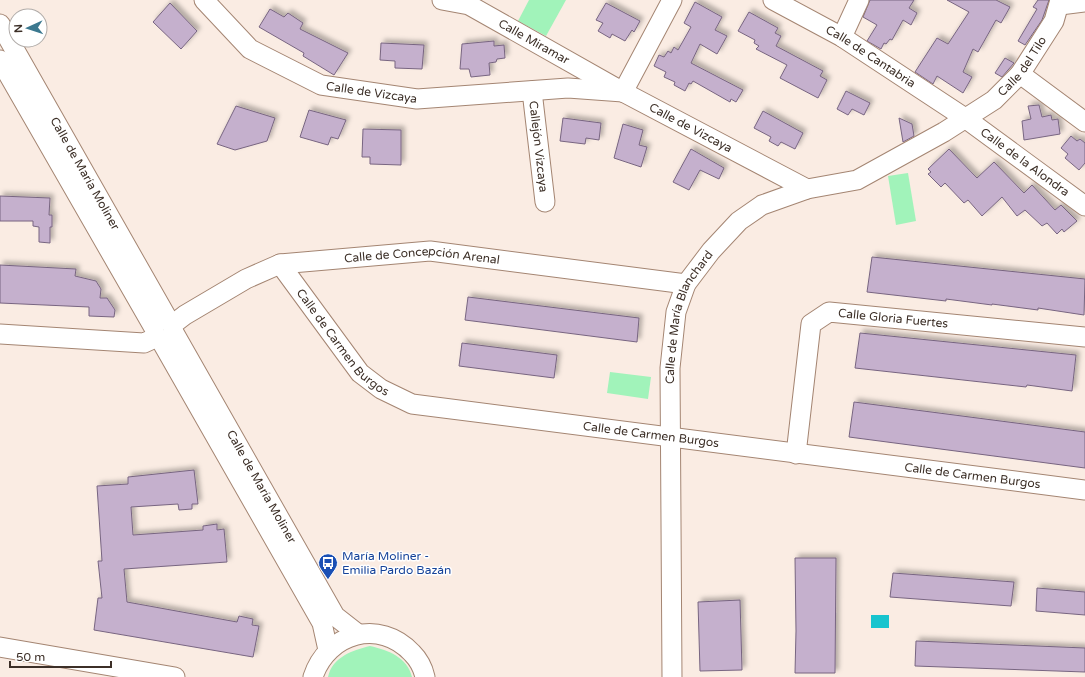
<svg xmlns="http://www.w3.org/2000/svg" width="1085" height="677" font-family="'Varela Round',sans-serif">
	<defs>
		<filter id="shadow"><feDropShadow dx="3.5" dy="-3.5" stdDeviation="2" flood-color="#0004"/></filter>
	</defs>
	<rect width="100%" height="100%" fill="#faece3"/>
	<g fill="#a1f3ba">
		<path d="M529 0H566L546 36 518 21Z"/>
		<path d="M908 173 916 221 896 225 888 176Z"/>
		<path d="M610 372 651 377 648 399 607 393Z"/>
		<path d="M370 646C388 650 407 657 412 677H328C332 657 353 650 370 646Z"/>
	</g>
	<rect fill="#17c4ce" x="871" y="615" width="18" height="13"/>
	<g fill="#c5b0cd" stroke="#786581" filter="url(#shadow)">
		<path d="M870 0H914L909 8 917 13 911 25 903 20 892 40 890 39 886 44 884 43 881 49 867 41 877 25 863 17Z"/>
		<path d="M947 0H996L1010 7 1001 23 996 20 978 52 973 49 963 72 972 77 963 93 937 76 933 84 915 72 937 38 948 44 969 12Z"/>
		<path d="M1038 0H1049L1042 20 1025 45 1018 41 1037 9 1033 7Z"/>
		<path d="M695 2 722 17 715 30 727 36 717 54 700 44 691 63 743 90 736 102 731 99 730 102 693 81 691 84 689 83 685 91 674 85 675 82 664 77 666 72 654 66 659 55 664 57 668 51 671 53 674 47 678 50 691 27 684 23Z"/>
		<path d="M170 3 197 31 181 49 153 22Z"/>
		<path d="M606 3 640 21 634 32 632 30 625 41 612 34 610 38 598 31 603 23 596 20Z"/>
		<path d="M270 9 284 17 288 13 303 23 300 29 348 53 334 75 303 56 304 53 259 27Z"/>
		<path d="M749 12 778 28 775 33 781 36 776 46 823 71 820 76 827 80 818 98 780 78 787 65 756 49 759 46 754 43 755 40 738 31Z"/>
		<path d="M494 41V46L504 45 505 58 497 59 496 62 489 63 490 75 471 77 469 69H460L462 44Z"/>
		<path d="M381 43 424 45 422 69 395 68V61L380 60Z"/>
		<path d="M1005 58 1014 63 1002 77 995 73Z"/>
		<path d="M846 91 870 103 864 115 852 109 848 115 837 109Z"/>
		<path d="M1039 105 1042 117 1051 115 1052 120 1058 119 1060 134 1024 140 1022 121 1031 119 1028 106Z"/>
		<path d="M236 106 275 118 267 141 235 150 217 144Z"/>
		<path d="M309 110 346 120 338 139 331 137 328 145 300 137Z"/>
		<path d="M763 111 803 133 795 149 781 142 778 146 769 141 771 137 754 128Z"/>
		<path d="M563 118 601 123 599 140 586 138 585 144 560 141Z"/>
		<path d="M899 118 912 124 914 136 903 142Z"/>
		<path d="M623 124 643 130 639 145 647 147 641 167 614 158Z"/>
		<path d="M363 129 401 130V165L370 164V157H362Z"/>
		<path d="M1071 136 1077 141 1080 139 1085 143V163L1079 170 1065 158 1068 154 1061 148Z"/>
		<path d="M691 149 724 168 719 179 700 170 689 190 673 182Z"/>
		<path d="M949 149 977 178 994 162 1024 193 1032 185 1055 210 1061 205 1077 221 1064 232 1062 229 1057 234 1047 223 1042 226 1025 210 1017 216 1002 197 982 216 968 200 964 203 945 183 941 187 928 174 931 172 928 169Z"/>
		<path d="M0 196 50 198 49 215H52V227H50V243L39 242V227L33 226V221H0Z"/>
		<path d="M872 257 1085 279 1084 315 1038 308V310L992 304V305L946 299V301L867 292Z"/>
		<path d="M0 265 76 269 75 276 96 281 101 289 100 298H107L115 310 114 317 89 316V307L0 303Z"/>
		<path d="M468 297 639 318 637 342 465 320Z"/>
		<path d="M860 333 1076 355 1072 391 1027 385 1026 387 855 368Z"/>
		<path d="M462 343 557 355 554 378 459 366Z"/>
		<path d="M854 402 1085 432V468L849 437Z"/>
		<path d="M194 470 198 504H192V509L179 510 178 504 131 507 133 535 203 530V526L217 524V530L224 529 227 562 124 569 127 602 237 622 239 616 253 619 252 625 259 626 253 657 94 630 98 598H102L98 561H102L97 486 128 484V477Z"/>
		<path d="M795 558H836L835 673H795L796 631Z"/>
		<path d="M893 573 1014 582 1011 606 890 597Z"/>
		<path d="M1037 588 1085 592V615L1036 611Z"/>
		<path d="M740 600 742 670 700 671 698 602Z"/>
		<path d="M916 641 1085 648V672L915 666Z"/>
	</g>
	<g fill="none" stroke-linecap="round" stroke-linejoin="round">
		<defs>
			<g id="minor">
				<path id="s1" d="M204 0 250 49 321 85 417 99 568 88 623 92"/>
				<path id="s2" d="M442 0 469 5 623 92 807 189"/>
				<path id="s3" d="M773 0 842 37 965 118 1085 206"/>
				<path d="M1060 5 1085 2"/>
				<path id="s4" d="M0 24 170 323"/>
				<path d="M842 37 859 0"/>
				<path d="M0 60 154 328"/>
				<path d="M1020 74 1085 122"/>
				<path id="s5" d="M532 91 545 202"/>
				<path d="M623 92 672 0"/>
				<path id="s6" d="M280 264 360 373 381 389 412 404 1085 490"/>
				<path id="s7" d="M172 325 185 315 246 279 280 264 430 251 686 284"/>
				<path id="s8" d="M173 331 335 616 358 634"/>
				<path d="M0 334 144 343 157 337"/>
				<path d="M160 339 322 623 328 650"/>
				<path id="s9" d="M796 454 811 324 829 312 1085 337"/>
				<path d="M0 647 175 677"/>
				<path d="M313 677C327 633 380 618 412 653 418 659 423 668 425 677"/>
				<path id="s10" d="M672 677 670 368 676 312 686 284 711 251 739 221 762 205 807 189 857 180 944 132 994 100 1020 74 1054 21 1060 0"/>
			</g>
		</defs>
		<use href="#minor" stroke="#a48572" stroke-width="21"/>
		<use href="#minor" stroke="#fff" stroke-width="19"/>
	</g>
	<defs>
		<symbol id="bus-pin" viewBox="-11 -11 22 30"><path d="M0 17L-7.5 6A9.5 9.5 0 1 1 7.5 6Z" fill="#1a4fb4" stroke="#fff"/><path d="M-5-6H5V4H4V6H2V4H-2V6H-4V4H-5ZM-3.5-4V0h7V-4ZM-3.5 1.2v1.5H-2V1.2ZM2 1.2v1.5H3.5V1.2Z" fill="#fff"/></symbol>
	</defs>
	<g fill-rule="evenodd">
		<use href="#bus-pin" x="317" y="552" width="22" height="30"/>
	</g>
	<g text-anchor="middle" stroke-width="3" stroke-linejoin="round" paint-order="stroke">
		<g font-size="12" fill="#3c2f27" stroke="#fff">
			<text dy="4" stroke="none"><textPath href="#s2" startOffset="102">Calle Miramar</textPath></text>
			<text dy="4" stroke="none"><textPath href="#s3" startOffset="113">Calle de Cantabria</textPath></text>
			<text dy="4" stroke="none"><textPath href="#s10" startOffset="807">Calle del Tilo</textPath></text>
			<text dy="4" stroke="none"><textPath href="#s1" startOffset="198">Calle de Vizcaya</textPath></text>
			<text dy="4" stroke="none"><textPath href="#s2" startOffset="281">Calle de Vizcaya</textPath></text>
			<text dy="4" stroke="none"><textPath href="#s5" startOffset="56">Callejón Vizcaya</textPath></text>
			<text dy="4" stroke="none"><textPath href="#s3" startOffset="300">Calle de la Alondra</textPath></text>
			<text dy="4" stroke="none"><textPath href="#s4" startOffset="172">Calle de María Moliner</textPath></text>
			<text dy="4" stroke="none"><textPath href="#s7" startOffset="267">Calle de Concepción Arenal</textPath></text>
			<text dy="4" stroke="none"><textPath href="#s9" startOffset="217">Calle Gloria Fuertes</textPath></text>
			<text dy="4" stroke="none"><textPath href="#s10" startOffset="364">Calle de María Blanchard</textPath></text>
			<text dy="4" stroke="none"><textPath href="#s6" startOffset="101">Calle de Carmen Burgos</textPath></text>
			<text dy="4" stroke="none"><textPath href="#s6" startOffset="437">Calle de Carmen Burgos</textPath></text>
			<text dy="4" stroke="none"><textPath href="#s6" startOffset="761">Calle de Carmen Burgos</textPath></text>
			<text dy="4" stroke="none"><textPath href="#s8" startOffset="179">Calle de María Moliner</textPath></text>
		</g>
		<g font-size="12" fill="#164399" stroke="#fff" text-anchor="start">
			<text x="342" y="560">María Moliner -<tspan x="342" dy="14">Emilia Pardo Bazán</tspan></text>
		</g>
	</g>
	<g transform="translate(28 28) rotate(267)"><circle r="19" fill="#ffffff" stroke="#b1aca9"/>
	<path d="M0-3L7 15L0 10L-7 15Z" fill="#3b788f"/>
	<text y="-6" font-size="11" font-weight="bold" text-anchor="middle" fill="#3c2f27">N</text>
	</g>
	<path d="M10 661v6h101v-6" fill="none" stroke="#3c2f27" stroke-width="2"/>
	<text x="16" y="661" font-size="12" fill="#3c2f27" stroke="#ffffff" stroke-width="3" paint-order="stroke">50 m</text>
</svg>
